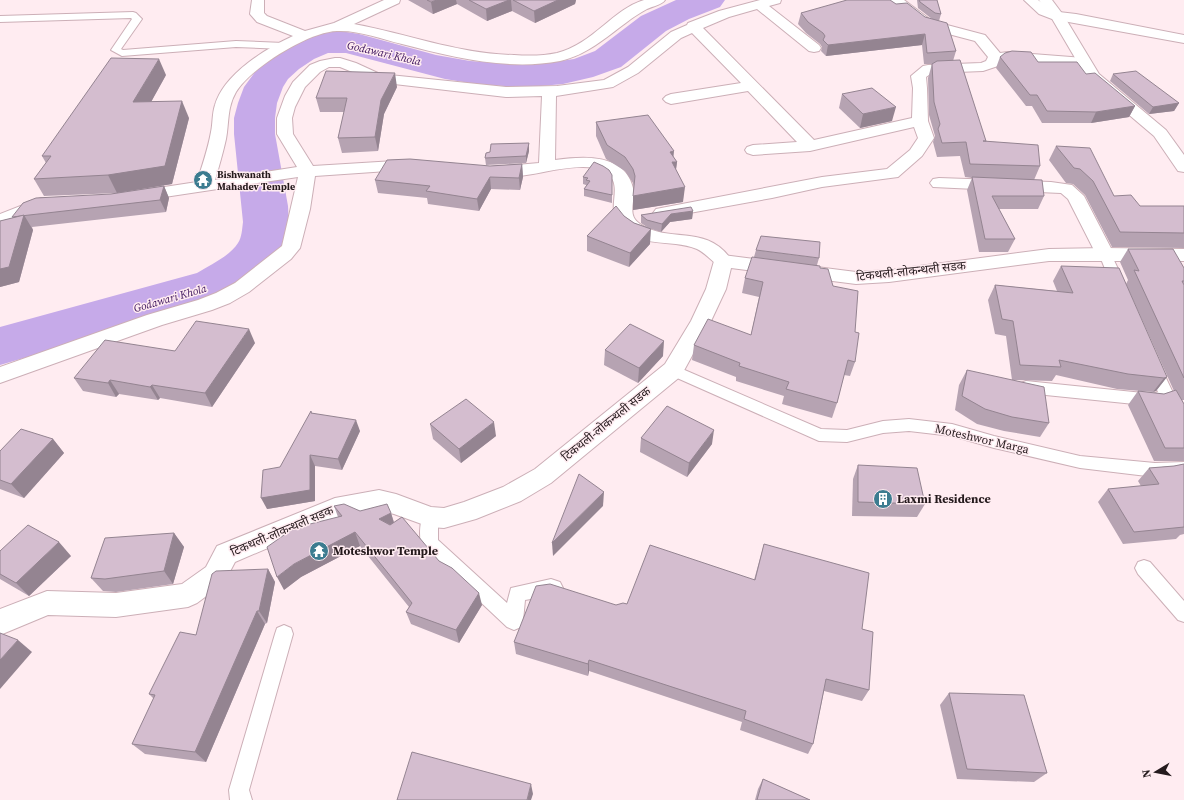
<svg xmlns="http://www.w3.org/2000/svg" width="1184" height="800" font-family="'Source Serif 4','Noto Sans Devanagari',serif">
	<rect width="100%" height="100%" fill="#ffecf1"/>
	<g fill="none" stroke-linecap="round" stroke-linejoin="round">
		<path fill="#c6aae9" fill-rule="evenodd" d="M676 0H725L720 7 689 19 666 31 621 67 593 77 563 84 530 87 482 85 445 79 346 53H328L314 59 299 69 288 79 283 87 277 103 275 118V134L288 206 289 227 288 238 283 250 266 273 233 297 0 365V327L197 273C210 265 230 256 238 243 242 237 242 229 243 222L234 134V118L238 103 244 87 261 64 273 53 288 44 317 34 340 31 359 34 436 55 470 61 513 64 546 63 574 59 595 51 641 16Z"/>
		<defs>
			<g id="lane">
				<path d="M133 12 136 13 142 19 121 49 123 50 236 41 284 43 289 46 284 49 236 47 122 56 111 50 132 19 131 18 0 22V16Z"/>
				<path d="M1105 250 1110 251 1111 254 1126 286 1124 289 1119 290 1114 289 1112 286 1099 254 1100 251Z"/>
				<path d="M1153 360 1158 361 1174 395 1172 399 1154 406 1026 393 1021 391 1019 387 1021 383 1026 381 1153 394 1158 392 1146 365 1148 361Z"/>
				<path d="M673 365 821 429 847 430 883 421 909 419 952 424 994 436 1080 456 1155 463 1184 462V474L1155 477 1080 468 994 448 952 436 909 431 883 433 847 442 819 441 668 374 666 370 668 366Z"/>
				<path d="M430 510 436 512 438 517V540L507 603 511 588 551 579 560 582 563 588 560 594 525 600 523 621 521 627 514 630 507 627 423 548C418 539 420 521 424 512Z"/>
				<path d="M1144 560 1150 562 1184 601V622L1178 620 1138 574 1135 568 1138 562Z"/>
				<path d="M284 625 291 628 293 634 249 790 252 800H230L229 790 275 634 277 628Z"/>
			</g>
			<g id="street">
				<path d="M252 0H264V13L267 16 305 31 334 23 384 0H400L399 3 354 24C408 34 459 54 514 55 528 56 543 56 557 53 593 44 613 9 644 0 651 0 659 0 665 0 662 5 653 6 647 9 640 13 633 17 627 22 605 38 587 55 560 61 508 71 452 57 402 44 381 39 359 30 337 31 308 32 251 68 236 92 227 107 229 123 226 139 223 153 219 166 215 180L297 167 277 134V118L285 96 293 82 310 65 320 61 335 58H340L356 63 380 74 506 87 557 86 604 80 628 67 671 32 687 25 688 23 719 11 760 0H781L780 3 769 6 819 45 821 48 819 51 814 52 809 51 757 9 729 17 703 28 814 140 912 118 913 88 911 76 923 66 928 65 981 63 986 61 988 57 975 41 922 27 890 0H904L932 21 985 35 1000 53 1008 52 1084 58 1089 59 1091 62 1089 65 1084 66 1008 60 1000 62 998 66 983 71 932 73 926 77 927 88 928 121 934 138 922 156 898 177 822 187 772 198 662 218 656 217 653 213 656 209 822 177 887 169 910 150 918 138 914 127 810 151 753 155 747 153 745 150 747 147 753 145 797 142 748 91 671 104 666 102 663 99 666 96 671 94 741 83 692 33 681 38 638 73 613 87 556 96 555 160C583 156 625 153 633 188 636 201 626 215 640 224 669 244 708 223 732 261L730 265C714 269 710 255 697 249 671 238 633 250 617 221 607 205 625 183 604 171 577 157 519 184 487 176L485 172 487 168 493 167 539 163 542 96 506 97 377 82 340 67H329L320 72 305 87 295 107 292 118 293 134 313 166 411 160 417 161 419 165 417 169 315 176 310 209 300 248 291 259 249 292 230 303 212 310 162 325 0 383V367L147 315 198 300 216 293 235 283 282 246 298 177 138 201 132 200 129 196 132 192 138 191 197 182C202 166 208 149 211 132 213 123 212 114 215 105 224 74 265 49 293 36L257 22 250 14Z"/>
				<path d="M1024 0H1038L1049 8 1059 12 1076 14 1184 35V43L1052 19 1039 14Z"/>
				<path d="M939 178 1051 182 1072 185 1084 196 1114 254 1112 258 1105 260 1098 258 1068 199 1061 193 933 187 930 183 933 179Z"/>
				<path d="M41 198 47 199 50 203 47 207 0 226V214Z"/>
			</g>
			<g id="secondary">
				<path d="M1039 0H1052L1064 16 1099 74 1166 130 1184 155V172L1178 171 1154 136 1088 80 1051 17Z"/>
				<path d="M1105 248 1184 249V261H1049L889 282 856 284 731 268 726 289 711 321 681 376 551 483 521 501 476 519 444 528 430 527 394 514 379 510 338 518 235 562 224 583 197 603 188 607 116 617 48 615 0 635V609L47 591 116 593 182 584 206 567 217 546 335 498 379 490 396 494 431 507 444 508 464 502 503 487 535 469 665 364 691 321 706 289 714 261 716 257 723 255 856 272 889 270 1049 249Z"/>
			</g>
		</defs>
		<use href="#lane" stroke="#ccafb7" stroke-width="2"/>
		<use href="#street" stroke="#ccafb7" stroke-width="2"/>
		<use href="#secondary" stroke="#ccafb7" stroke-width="2"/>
		<use href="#lane" fill="#fff" fill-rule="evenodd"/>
		<use href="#street" fill="#fff" fill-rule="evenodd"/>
		<use href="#secondary" fill="#fff" fill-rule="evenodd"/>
	</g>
	<g fill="#b6a3b2">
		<path d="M408 0H576L575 4 535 23 512 11 487 21 457 4 433 14Z"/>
		<path d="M866 0 896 4 925 17 932 19 918 8 917 0H937L941 14 939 21 956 51 953 61 986 141 1040 166 1034 180 1044 196 1038 209H999L1015 239 1008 252H979L967 190 972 178 965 177 960 156 937 157 933 142 935 136 929 115 928 78 932 64H933H924L922 45 826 56 821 51 822 47 820 44 806 33 798 24 801 13Z"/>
		<path d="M1000 57 1038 62 1086 74 1135 106 1129 117 1091 123H1042L1032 106H1026L996 68Z"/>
		<path d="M1113 74 1179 103 1174 111 1149 114 1110 81Z"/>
		<path d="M166 75 151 102 189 118 172 184 117 193 44 196 34 179 46 163 42 156Z"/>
		<path d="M397 87 384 114 378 151 342 153 338 138 344 112H320L316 98Z"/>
		<path d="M842 94 892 121 860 128 839 108Z"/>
		<path d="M596 122 674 158 677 162 676 170 683 202 633 210 634 188 633 183 625 171 606 159 596 136Z"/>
		<path d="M529 143V151L526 163 486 165 485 158 490 152Z"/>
		<path d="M1056 146 1114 196 1140 206H1184V248L1112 247 1085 195 1073 184 1066 183 1049 160Z"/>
		<path d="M522 164 523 177 520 190 491 189 479 211 428 204 427 198 378 193 375 180 490 166Z"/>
		<path d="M612 175V203L584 196V189L586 186V185L583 184V177Z"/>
		<path d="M164 186 169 198 166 212 32 227 33 230 19 282 0 287V221L13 218 12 217 111 194Z"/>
		<path d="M693 211 692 219 670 222 661 232 648 228 650 244 629 267 587 251V236L624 216 634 223 647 227 641 223V215Z"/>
		<path d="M1128 249 1184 268V400H1182L1184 404V461H1154L1128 405 1138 391 1164 394 1174 391 1126 284 1128 280 1120 262Z"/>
		<path d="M756 250 819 258 817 265 820 268 833 286 855 332V362L850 376 844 375 837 403 832 418 782 404 784 396 736 381V377L692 360 694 345 751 335 759 297 742 293 745 278 754 257Z"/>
		<path d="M1061 266 1167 377 1156 391 1153 392 1117 389 1056 375 1052 381 1012 380 1006 336 995 334 988 300 995 285 1057 291 1053 281Z"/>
		<path d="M255 343 212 407 160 398 158 400 119 394 116 397 83 391 74 378 175 351Z"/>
		<path d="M605 350 663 356 638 383 604 365Z"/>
		<path d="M967 370 1049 423 1040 437 1004 431 977 424 955 410 959 385Z"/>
		<path d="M311 411 312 413 360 431 342 470 315 466V501L267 509Z"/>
		<path d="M430 424 496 436 461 463 433 439Z"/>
		<path d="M641 438 712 444 687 477 640 452Z"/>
		<path d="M53 439 64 453 24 498 0 489V451Z"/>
		<path d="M1184 464V534L1180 535 1176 539 1123 544 1098 502 1108 489 1141 486 1138 481 1149 468 1174 466Z"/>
		<path d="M858 465 925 504 917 517 852 516 853 479Z"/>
		<path d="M334 506 360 511 391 513 394 522 439 561 482 605 459 643 411 624 406 612 409 607 360 546 301 577 284 590 338 517Z"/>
		<path d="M174 533 184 547 173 584 116 592 103 591 91 578Z"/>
		<path d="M764 544 862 629 869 690 862 701 824 691 813 744 808 754 740 730 742 722 589 671 588 676 516 654 514 642 616 605 627 604 754 580Z"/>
		<path d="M0 551 71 556 29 596 0 579Z"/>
		<path d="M268 569 275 582 267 623 265 624 206 762 145 754 132 744 154 699 149 694 196 635Z"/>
		<path d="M949 693 1047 773 1034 782 957 779 940 705Z"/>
		<path d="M763 779 810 800H755L758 789Z"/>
	</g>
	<g fill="#948491">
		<path d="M437 0H456L457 4 433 14 431 2Z"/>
		<path d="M509 0H511L512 11 487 21 486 9Z"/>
		<path d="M558 0H576L575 4 535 23 534 11Z"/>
		<path d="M925 34 922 45 826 56 828 45Z"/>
		<path d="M159 59 166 75 141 120 133 102Z"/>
		<path d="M395 73 397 87 384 114 378 151 375 137 381 100Z"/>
		<path d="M182 101 189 118 172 184 117 193 108 175Z"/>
		<path d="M1179 103 1174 111 1149 114 1153 107Z"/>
		<path d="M1135 106 1129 117 1091 123 1096 112Z"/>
		<path d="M896 107 892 121 860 128 863 114Z"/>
		<path d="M529 143V151L526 163V156Z"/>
		<path d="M674 151 673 162H677L675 176 671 177 670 152Z"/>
		<path d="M522 164 523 177 520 190 519 178Z"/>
		<path d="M490 177 491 189 479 211 477 199Z"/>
		<path d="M164 186 169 198 166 212 160 200Z"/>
		<path d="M685 187 683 202 633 210V196Z"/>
		<path d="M693 211 692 219 670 222 661 232 662 224 671 214Z"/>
		<path d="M24 215 33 230 19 282 0 287V269Z"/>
		<path d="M651 229 650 244 629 267 630 253Z"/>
		<path d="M249 329 255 343 212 407 205 393Z"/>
		<path d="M664 341 663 356 638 383 639 368Z"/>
		<path d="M1167 377 1156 391 1153 392 1164 378Z"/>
		<path d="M110 380 119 394 116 397 108 383Z"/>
		<path d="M152 385 160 398 158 400 150 387Z"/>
		<path d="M356 420 360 431 342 470 338 459Z"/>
		<path d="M494 422 496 436 461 463 459 449Z"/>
		<path d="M714 430 712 444 687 477 689 463Z"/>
		<path d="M53 439 64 453 24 498 11 484Z"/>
		<path d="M310 455 315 466V501L267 509 261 498Z"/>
		<path d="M604 492 603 506 553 556 552 543Z"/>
		<path d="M391 513 395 527 379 519Z"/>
		<path d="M355 532 360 546 301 577 284 590 277 577 294 564Z"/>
		<path d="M174 533 184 547 173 584 164 571Z"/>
		<path d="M59 542 71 556 29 596 16 583Z"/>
		<path d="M268 569 275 582 267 623 259 611Z"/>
		<path d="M479 593 482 605 459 643 456 630Z"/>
		<path d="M257 611 265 624 206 762 195 752Z"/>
		<path d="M18 640 32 652 0 689V660Z"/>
		<path d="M589 660V671L588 676V664Z"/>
		<path d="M531 784 533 794 531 800H527Z"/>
	</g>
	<g fill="#d4bdcf" stroke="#948491">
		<path d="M427 0H437L431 2Z"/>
		<path d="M469 0H509L486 9Z"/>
		<path d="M513 0H558L534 11Z"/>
		<path d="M847 0H890L896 4 907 3 925 17 947 23 956 51 927 53 925 34 828 45 823 40 825 36 823 33 808 22 801 13Z"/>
		<path d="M919 0H937L941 14 935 13 920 2Z"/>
		<path d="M1012 51 1031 52 1038 62H1077L1086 74 1095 73 1135 106 1096 112 1047 111 1037 95H1030L1000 57 1005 53Z"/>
		<path d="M111 58 159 59 133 102 182 101 165 166 108 175 34 179 51 156H42Z"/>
		<path d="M960 60 986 141H983L1038 145 1040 166 970 164 966 142 942 143 938 129 940 124 934 102 932 64 937 61Z"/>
		<path d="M326 71 395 73 381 100 375 137 338 138 347 98H316Z"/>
		<path d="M1136 71 1179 103 1153 107 1113 74Z"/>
		<path d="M872 88 896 107 863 114 842 94Z"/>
		<path d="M648 115 674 151 670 152 677 162H672L685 187 633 196 635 176 633 169 625 157 607 145 596 122Z"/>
		<path d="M529 143 526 156 485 158 486 153 490 152 491 144Z"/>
		<path d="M1056 146 1090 148 1114 196 1131 195 1140 206H1184V233L1120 232 1093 181 1080 169 1074 168Z"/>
		<path d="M410 159 490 166 522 164 519 178 490 177 477 199 426 191 430 186 375 180 387 160Z"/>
		<path d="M594 162 603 166 609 170 612 175V195L584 189 590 181 586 180 588 178 583 177Z"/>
		<path d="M972 177 1042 180 1044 196H992L1015 239H985Z"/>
		<path d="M164 186 160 200 12 217 23 203 36 198 111 194Z"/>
		<path d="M616 206 624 216 634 223 651 229 630 253 587 236Z"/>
		<path d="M691 207 693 211 671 214 662 224 647 220 641 215Z"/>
		<path d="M24 215 9 267 0 269V221Z"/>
		<path d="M761 236 820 242 819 258 756 250Z"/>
		<path d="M1128 249H1173L1184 268V281H1182L1184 285V378L1134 270 1139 271Z"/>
		<path d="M752 257 820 266V268L828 269 833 286 858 291 855 332 859 333 855 362 848 360 837 403 786 389 789 382 739 366 740 363 694 345 708 319 751 335 763 282 745 278Z"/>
		<path d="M1061 266 1119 268 1167 377 1164 378 1128 374 1059 360 1061 367 1020 365 1013 321 1002 319 995 285 1073 293Z"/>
		<path d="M196 321 249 329 205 393 152 385 150 387 110 380 108 383 74 378 105 340 175 351Z"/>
		<path d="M630 324 664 341 639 368 605 350Z"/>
		<path d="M967 370 1044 387 1049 423 1012 417 985 409 962 396Z"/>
		<path d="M1176 390 1184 404V448H1165L1138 391 1164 394Z"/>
		<path d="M466 399 494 422 459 449 430 424Z"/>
		<path d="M667 406 714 430 689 463 641 438Z"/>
		<path d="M311 411V413L356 420 338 459 310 455V490L261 498 263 470 280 467Z"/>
		<path d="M21 429 53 439 11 484 0 480V451Z"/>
		<path d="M1184 464V527L1134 532 1108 489 1159 484 1149 468 1174 466Z"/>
		<path d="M858 465 917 468 925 504 858 502Z"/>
		<path d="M579 474 604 492 552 543Z"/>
		<path d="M344 504 360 511 387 504 391 513 379 519 390 525 402 517 439 561 452 568 479 593 456 630 406 612 412 603 355 532 294 564 277 577 267 547 294 528 342 516 334 506Z"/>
		<path d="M28 525 59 542 16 583 0 574V551Z"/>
		<path d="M174 533 164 571 105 579 91 578 105 538Z"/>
		<path d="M764 544 869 573 862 629 873 632 869 690 826 679 813 744 744 719 746 711 589 660 588 664 514 642 536 586 550 584 616 605 623 603 627 604 650 545 755 580Z"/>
		<path d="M268 569 259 611H257L195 752 132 744 155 695 149 694 180 632 196 635 212 574 216 571Z"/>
		<path d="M0 633 18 640 0 660Z"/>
		<path d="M949 693 1024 695 1047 773 967 769Z"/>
		<path d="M412 752 531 784 527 800H397Z"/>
		<path d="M763 779 810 800H757Z"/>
	</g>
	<defs>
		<symbol id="temple-disc" viewBox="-11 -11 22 22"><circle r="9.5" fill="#3c7c90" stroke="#ffecf1"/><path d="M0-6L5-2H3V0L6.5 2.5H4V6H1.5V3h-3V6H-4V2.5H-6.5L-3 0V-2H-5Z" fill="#fff"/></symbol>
		<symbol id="building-disc" viewBox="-11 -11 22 22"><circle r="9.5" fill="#3c7c90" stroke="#ffecf1"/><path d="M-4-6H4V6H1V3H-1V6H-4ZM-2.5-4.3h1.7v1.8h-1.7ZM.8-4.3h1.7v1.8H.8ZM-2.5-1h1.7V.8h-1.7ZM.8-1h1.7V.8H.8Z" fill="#fff"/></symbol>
	</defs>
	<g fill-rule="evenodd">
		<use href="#temple-disc" x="192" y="169" width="22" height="22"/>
		<use href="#building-disc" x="872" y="488" width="22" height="22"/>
		<use href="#temple-disc" x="308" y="540" width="22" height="22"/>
	</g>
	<g text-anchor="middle" stroke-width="3" stroke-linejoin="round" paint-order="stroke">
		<g font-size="10" font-weight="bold" fill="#251a1d" stroke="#ffecf1" text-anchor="start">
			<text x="217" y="178">Bishwanath<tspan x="217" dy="12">Mahadev Temple</tspan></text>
		</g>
		<g font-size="11" font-style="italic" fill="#39105a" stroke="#ffecf1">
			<text transform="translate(384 53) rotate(13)" y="4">Godawari Khola</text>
			<text transform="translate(170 298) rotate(-16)" y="4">Godawari Khola</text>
		</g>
		<g font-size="12" fill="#251a1d" stroke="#ffecf1">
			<text transform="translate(911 271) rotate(-6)" y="4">टिकथली-लोकन्थली सडक</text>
			<text transform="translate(606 424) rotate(-39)" y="4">टिकथली-लोकन्थली सडक</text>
			<text transform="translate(982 439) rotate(13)" y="4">Moteshwor Marga</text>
			<text transform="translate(282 531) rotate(-23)" y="4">टिकथली-लोकन्थली सडक</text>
		</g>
		<g font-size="12" font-weight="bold" fill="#251a1d" stroke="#ffecf1" text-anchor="start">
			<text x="897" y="503">Laxmi Residence</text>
			<text x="333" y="555">Moteshwor Temple</text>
		</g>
	</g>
	<g transform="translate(1156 772) rotate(260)" stroke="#ffecf1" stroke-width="3" paint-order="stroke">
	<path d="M0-3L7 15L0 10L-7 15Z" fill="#251a1d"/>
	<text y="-6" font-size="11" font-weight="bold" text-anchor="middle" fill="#251a1d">N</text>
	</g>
</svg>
